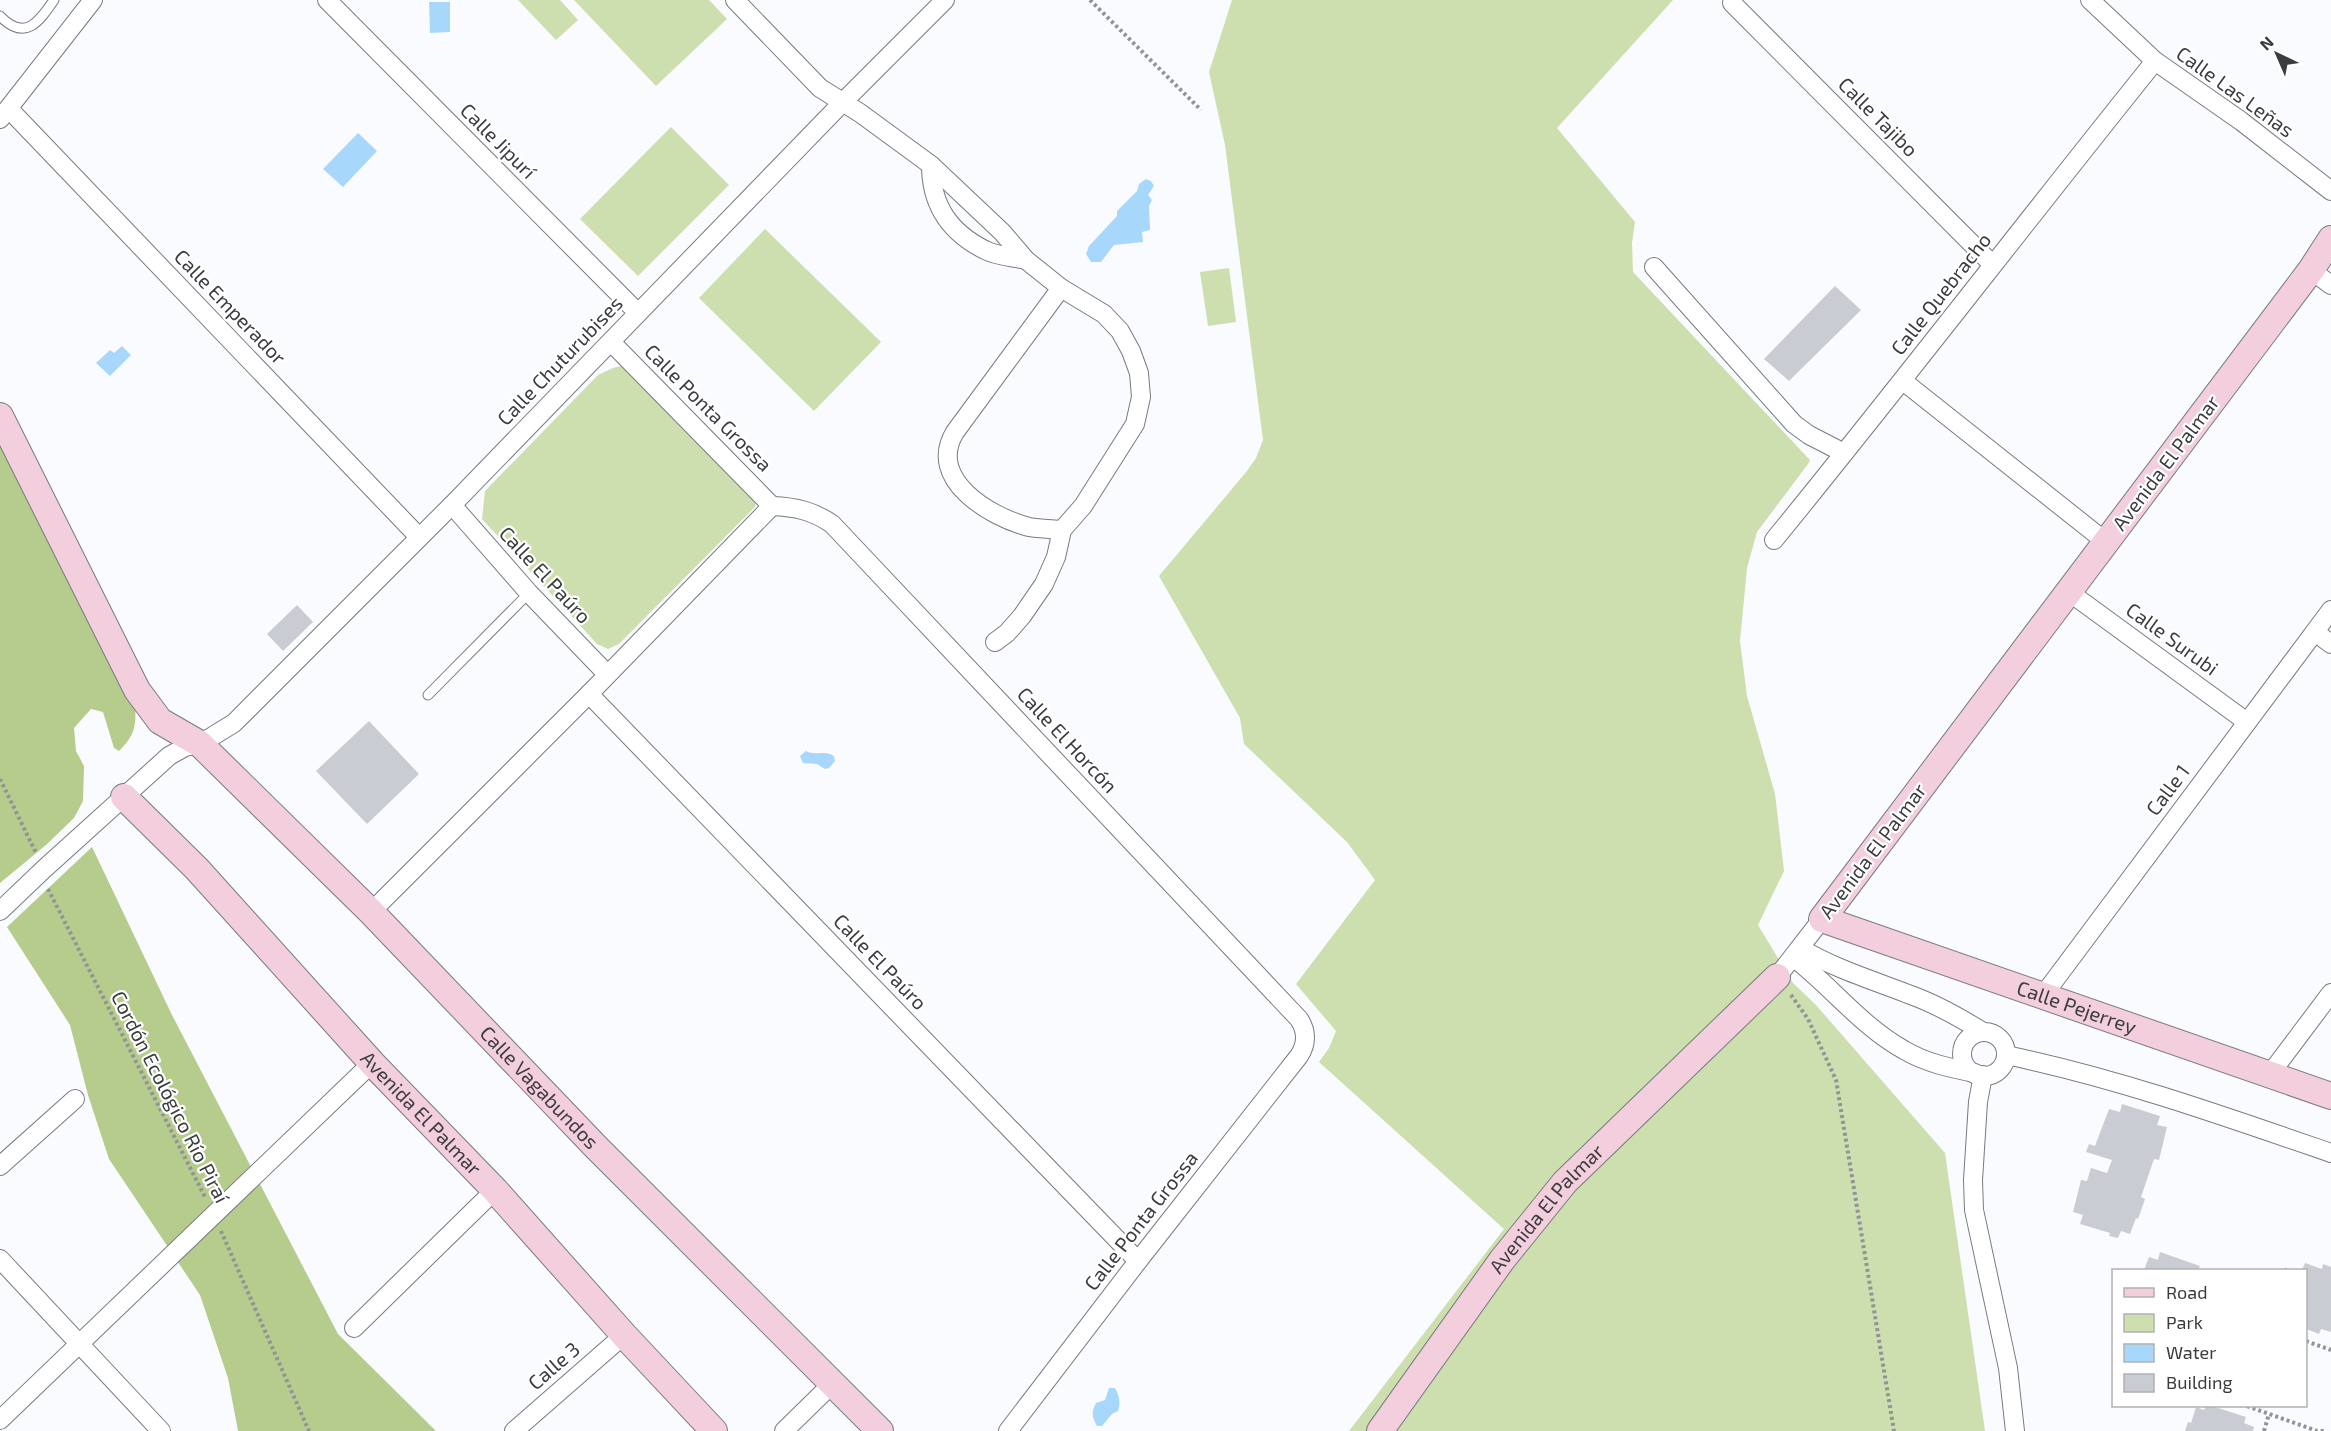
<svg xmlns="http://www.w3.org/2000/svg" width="2331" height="1431" font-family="'Exo 2',sans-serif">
	<rect width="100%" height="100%" fill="#fafbfe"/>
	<g fill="#cddeaf">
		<path d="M518 0H560L578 20 556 40Z"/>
		<path d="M574 0H709L727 19 656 86Z"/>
		<path d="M1232 0H1673L1557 128 1635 222 1632 243 1633 272 1810 460 1808 464 1757 532 1747 568 1740 641 1747 696 1775 794 1784 871 1758 925 1793 983 1816 1005 1945 1153 1985 1431H1349L1504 1229 1319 1062 1329 1048 1336 1031 1296 984 1375 880 1347 842 1244 744 1240 718 1159 576 1247 471 1256 458 1263 440 1225 145 1209 72Z"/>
		<path d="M671 127 729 185 638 276 580 219Z"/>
		<path d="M765 229 881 342 814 411 699 298Z"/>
		<path d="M1229 268 1236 322 1208 326 1200 272Z"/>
		<path d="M625 365 757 498 755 507 619 644 608 649 597 644 482 519 485 491 598 375 613 368Z"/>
	</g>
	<g fill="#b5cc8c">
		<path d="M0 420 135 699C136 724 137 733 119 751L114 748 103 712 91 709 74 728 76 751 84 766 83 801 74 818 46 845 0 883Z"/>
		<path d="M92 847 172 1015 338 1334 436 1431H238L228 1378 200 1295 109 1159 88 1095 70 1025 7 927Z"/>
	</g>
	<g fill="#a8d7fc">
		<path d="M429 2H450V32L430 33Z"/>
		<path d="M358 133 377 151 343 187 323 169Z"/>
		<path d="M1146 179 1151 181 1154 186 1148 195 1152 200 1149 206 1150 230 1142 232 1143 242 1114 245 1101 262H1091L1086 254 1089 246 1117 216V211L1137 191 1139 184Z"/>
		<path d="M122 346 131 355 110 376 96 363 110 350 114 353Z"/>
		<path d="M806 751C815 756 825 750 834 756L835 761 829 768 825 769 817 764 803 763 800 756Z"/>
		<path d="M1109 1388H1115C1119 1394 1121 1404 1118 1411L1112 1414 1102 1426H1097C1092 1417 1091 1412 1096 1403L1105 1400Z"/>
	</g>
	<g fill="#c9ccd3">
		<path d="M1835 286 1861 310 1789 381 1764 359Z"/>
		<path d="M297 605 313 622 283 651 267 634Z"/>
		<path d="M369 721 419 774 367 824 316 771Z"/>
		<path d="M2122 1104 2160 1116 2157 1125 2167 1127 2159 1160 2154 1159 2141 1197 2145 1199 2138 1219 2136 1218 2130 1234 2121 1231 2118 1238 2109 1236 2110 1233 2080 1224 2083 1215 2073 1212 2081 1180 2087 1181 2091 1168 2107 1173 2112 1160 2086 1152 2089 1144 2095 1146 2109 1109 2120 1112Z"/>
		<path d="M2160 1252 2200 1266 2198 1270H2144L2149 1257 2158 1260Z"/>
		<path d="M2305 1263 2322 1269 2323 1264 2331 1267V1332L2321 1329 2319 1334 2306 1329V1270H2302Z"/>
		<path d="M2206 1406H2212L2246 1417 2244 1423 2254 1427 2253 1431H2185L2188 1422 2191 1423 2196 1407 2204 1410Z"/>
	</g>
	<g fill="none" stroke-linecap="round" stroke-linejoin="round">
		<defs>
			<g id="lane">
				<path d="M0 16C25 42 39 22 54 0"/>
				<path d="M428 695 529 593"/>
			</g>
			<g id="street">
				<path d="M327 0 638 313"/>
				<path d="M735 0 820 88 860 113 931 165 1002 232 1026 260 1061 288 1104 314 1120 331 1131 351 1139 373 1141 397 1135 424 1083 506 1062 530 1056 557 1044 584 1022 616 1007 633 995 642"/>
				<path d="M2090 0 2155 61 2241 121 2331 191"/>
				<path d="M1732 3 1992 264"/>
				<path d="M9 109 418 536"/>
				<path d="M0 119 93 0"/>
				<path d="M931 165C931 205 949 232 985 250 996 256 1013 257 1026 260"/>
				<path d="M1654 267 1794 424 1809 435 1844 453"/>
				<path d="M2311 270 2331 285"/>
				<path d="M1061 288 955 432C926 479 990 517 1029 527 1040 529 1052 529 1062 530"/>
				<path d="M611 342 772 506"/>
				<path d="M1903 381 2106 542"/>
				<path d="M452 505 529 593 607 674"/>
				<path d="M772 506C796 507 813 511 832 524L1299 1019C1307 1031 1307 1044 1299 1056L1138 1261 1008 1431"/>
				<path d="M1774 540C1903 382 2027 220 2155 61"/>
				<path d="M2069 592 2247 722"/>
				<path d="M2315 632 2331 644"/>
				<path d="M589 694 1138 1261"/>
				<path d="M0 911 44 869 169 756 185 747 200 744 234 723 452 505 842 103 945 0"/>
				<path d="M371 912 589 694 772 506"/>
				<path d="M1800 948C1833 968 1872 980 1908 994 1934 1003 1959 1017 1983 1032"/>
				<path d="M1793 957C1831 986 1861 1026 1904 1050 1926 1063 1950 1068 1975 1073"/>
				<path d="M1777 977 1822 919"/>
				<path d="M2042 997 2331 610"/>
				<circle cx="1984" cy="1054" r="22"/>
				<path d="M2006 1055C2117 1078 2224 1116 2331 1153"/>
				<path d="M2270 1074 2331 993"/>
				<path d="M1983 1075 1978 1102 1973 1180 1974 1210 2008 1368 2015 1431"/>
				<path d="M0 1166 75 1099"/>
				<path d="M0 1259 161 1431"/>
				<path d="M354 1328 495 1190"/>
				<path d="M0 1420 372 1063"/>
				<path d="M514 1431 624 1335"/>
				<path d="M784 1431 832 1384"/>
			</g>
			<g id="secondary">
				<path id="s1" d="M2331 239 2311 270 1822 919 2331 1096"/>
				<path id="s2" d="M0 416 137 690 160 721 200 744 371 912 596 1147 880 1431"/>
				<path id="s3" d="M124 797 197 869 372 1063 495 1190 624 1335 714 1431"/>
				<path id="s4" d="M1380 1431 1502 1260 1565 1182 1777 977"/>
			</g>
		</defs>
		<use href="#lane" stroke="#777a81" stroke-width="11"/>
		<use href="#street" stroke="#777a81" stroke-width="20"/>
		<use href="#secondary" stroke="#777a81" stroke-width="28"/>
		<g stroke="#929396" stroke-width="4" stroke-dasharray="3 3" stroke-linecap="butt">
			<path d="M1090 0 1201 110"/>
			<path d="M0 779 36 853"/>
			<path d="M48 889 205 1197"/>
			<path d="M1791 995 1808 1019 1836 1080 1894 1431"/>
			<path d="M221 1231 309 1431"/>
			<path d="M2286 1270 2287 1269"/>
			<path d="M2306 1341 2331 1350"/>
			<path d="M2247 1406 2317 1431H2326"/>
			<path d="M2264 1431 2269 1414"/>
		</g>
		<use href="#lane" stroke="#fff" stroke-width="9"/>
		<use href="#street" stroke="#fff" stroke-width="18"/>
		<use href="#secondary" stroke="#f3cedc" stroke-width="26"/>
	</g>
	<g text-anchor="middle" stroke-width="4.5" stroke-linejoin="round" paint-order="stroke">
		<g font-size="20" fill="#3b3c3f" stroke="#fff">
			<text transform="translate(2235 92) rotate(36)" y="7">Calle Las Leñas</text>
			<text transform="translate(1878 117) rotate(45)" y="7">Calle Tajibo</text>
			<text transform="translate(498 141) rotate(45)" y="7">Calle Jipurí</text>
			<text transform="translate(1941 294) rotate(-52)" y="7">Calle Quebracho</text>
			<text transform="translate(230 307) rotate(46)" y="7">Calle Emperador</text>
			<text transform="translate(560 361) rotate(-46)" y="7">Calle Chuturubises</text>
			<text transform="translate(708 408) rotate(45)" y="7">Calle Ponta Grossa</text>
			<text transform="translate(2166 463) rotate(-53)" y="7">Avenida El Palmar</text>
			<text transform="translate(545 575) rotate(47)" y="7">Calle El Paúro</text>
			<text transform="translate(2172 639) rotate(36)" y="7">Calle Surubi</text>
			<text transform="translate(1067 740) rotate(47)" y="7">Calle El Horcón</text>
			<text transform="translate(2168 790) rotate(-53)" y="7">Calle 1</text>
			<text transform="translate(1873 851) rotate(-53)" y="7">Avenida El Palmar</text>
			<text transform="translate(880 962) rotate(46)" y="7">Calle El Paúro</text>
			<text dy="7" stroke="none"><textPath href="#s1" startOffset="1119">Calle Pejerrey</textPath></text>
			<text dy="7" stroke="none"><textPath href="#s2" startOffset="874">Calle Vagabundos</textPath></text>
			<text transform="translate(170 1097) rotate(63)" y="7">Cordón Ecológico Río Piraí</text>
			<text dy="7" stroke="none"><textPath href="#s3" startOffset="434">Avenida El Palmar</textPath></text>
			<text dy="7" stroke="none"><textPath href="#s4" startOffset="278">Avenida El Palmar</textPath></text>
			<text transform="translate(1141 1221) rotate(-52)" y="7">Calle Ponta Grossa</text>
			<text transform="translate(554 1366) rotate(-41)" y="7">Calle 3</text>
		</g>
	</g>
	<rect x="2112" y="1269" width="195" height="138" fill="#ffffff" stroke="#b1b1b2" stroke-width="1.5"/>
	<rect x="2124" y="1288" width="30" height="9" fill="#f3cedc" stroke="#b1b1b2" stroke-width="1.5"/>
	<text x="2166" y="1299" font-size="18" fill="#3b3c3f">Road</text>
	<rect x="2124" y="1314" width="30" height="18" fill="#cddeaf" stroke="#b1b1b2" stroke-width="1.5"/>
	<text x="2166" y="1329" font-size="18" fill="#3b3c3f">Park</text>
	<rect x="2124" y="1344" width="30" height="18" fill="#a8d7fc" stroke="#b1b1b2" stroke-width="1.5"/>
	<text x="2166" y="1359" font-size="18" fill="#3b3c3f">Water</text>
	<rect x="2124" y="1374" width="30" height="18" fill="#c9ccd3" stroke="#b1b1b2" stroke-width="1.5"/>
	<text x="2166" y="1389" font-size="18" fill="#3b3c3f">Building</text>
	<g transform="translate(2277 54) rotate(316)" stroke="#ffffff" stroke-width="4.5" paint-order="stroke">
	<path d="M0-4.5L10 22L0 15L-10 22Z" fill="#3b3c3f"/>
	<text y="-9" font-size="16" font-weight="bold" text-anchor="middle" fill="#3b3c3f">N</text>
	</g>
</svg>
